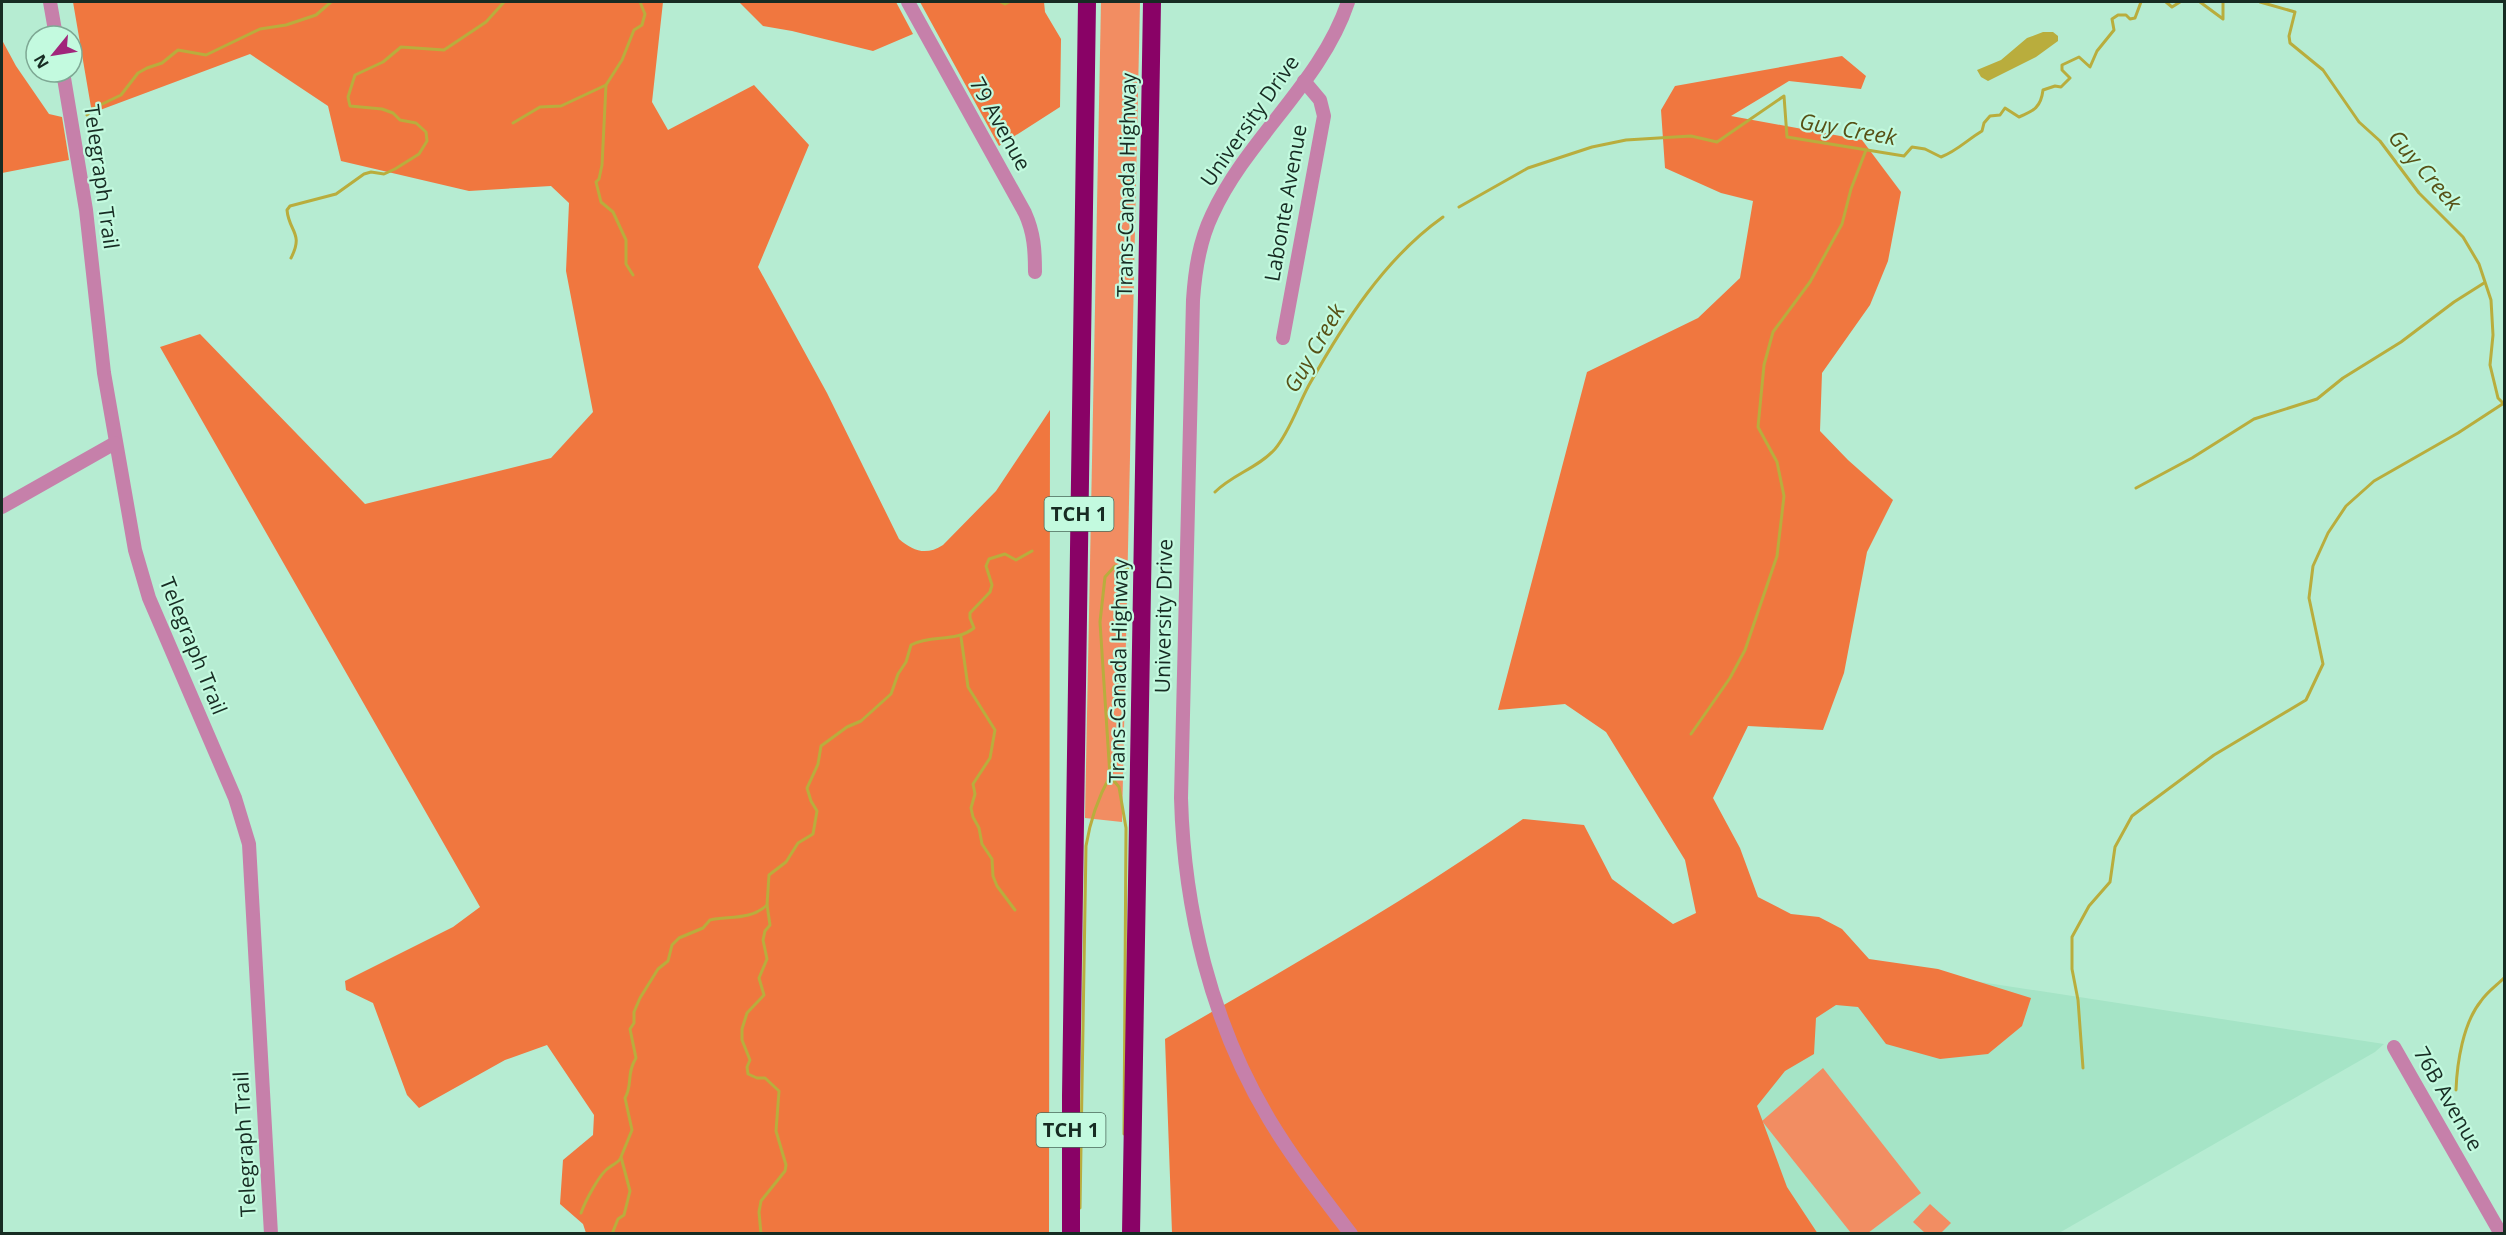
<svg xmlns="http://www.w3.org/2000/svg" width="2506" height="1235" font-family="'Open Sans',sans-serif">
	<rect width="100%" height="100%" fill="#b6ecd2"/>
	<path fill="#a5e4c6" d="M1656 932 2384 1044 2375 1052 2059 1233H1710Z"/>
	<g fill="#f28d62">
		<path d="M1101 2H1140L1122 822 1085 818Z"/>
		<path d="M1823 1068 1921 1193 1868 1233H1851L1762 1121Z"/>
		<path d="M1930 1204 1951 1223 1941 1233H1925L1913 1222Z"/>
	</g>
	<g fill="#f0773f">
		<path d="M73 2H663L652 102 668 130 754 85 809 145 758 267 827 393 899 539C913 551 926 556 943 545L996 491 1050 410 1049 1233H586L583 1224 560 1204 563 1160 593 1135 594 1115 547 1045 505 1060 419 1108 407 1095 373 1003 346 990 345 981 453 927 480 907 160 347 200 334 365 504 551 458 593 412 566 271 569 203 551 186 469 191 341 161 328 106 250 54 92 113Z"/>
		<path d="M739 2H896L913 34 873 51 792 31 763 26Z"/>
		<path d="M920 2H1044L1045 12 1061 39 1060 107 999 146Z"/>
		<path d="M2 40 16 66 49 114 62 117 69 160 2 173Z"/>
		<path d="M1842 56 1866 76 1861 89 1789 81 1731 116 1862 140 1901 192 1888 261 1870 305 1822 373 1820 431 1848 460 1893 500 1867 552 1844 673 1823 730 1748 726 1713 798 1740 848 1758 897 1791 914 1819 917 1842 929 1869 959 1938 969 2031 998 2022 1026 1988 1054 1940 1059 1886 1044 1858 1007 1836 1005 1816 1018 1814 1054 1785 1071 1757 1106 1787 1187 1818 1234 1172 1233 1165 1039C1286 969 1408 900 1523 819L1584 825 1612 879 1673 924 1696 913 1685 860 1606 732 1565 704 1498 710 1587 372 1698 318 1740 278 1753 201 1721 193 1665 168 1661 110 1675 86Z"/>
	</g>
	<path fill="#b9ad3d" d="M2043 32H2053L2058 36V41L2036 57 1988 81 1981 77 1977 70 2001 60 2027 38Z"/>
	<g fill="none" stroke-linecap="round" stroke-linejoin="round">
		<g stroke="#b9ad3d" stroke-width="3">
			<path d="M1001 2 1005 4 1009 2"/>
			<path d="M2166 2 2172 7 2180 2"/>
			<path d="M2200 2 2223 19V2"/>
			<path d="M2260 2 2295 12 2289 36 2290 43 2323 70 2359 122 2380 141 2419 193 2463 237 2479 264 2491 300 2493 335 2490 365 2498 398 2503 403"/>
			<path d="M87 115 94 108 121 95 138 73 147 68 162 63 178 50 206 55 260 29 286 25 316 15 331 2"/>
			<path d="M513 123 540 107 561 106 606 85"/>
			<path d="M1459 207 1528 168 1592 147 1626 140 1691 136 1717 142 1784 96 1787 137 1904 156 1912 147 1925 149 1941 157C1957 151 1967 140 1982 131L1984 123 1990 116 2000 115 2005 108 2019 117C2034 111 2041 107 2043 90L2055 86 2061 87 2070 78 2062 70V65L2079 57 2090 67 2097 51 2114 30 2112 19 2118 15H2126L2130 19 2135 18 2141 2"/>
			<path d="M291 258C304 233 289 232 287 210L290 206 336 194 364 174 371 172 384 174 395 169 419 154 427 141 426 132 416 123 400 120 393 113 382 109 350 106 348 97 355 75 383 62 401 47 444 50 486 22 504 2"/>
			<path d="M633 275 626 264V240L613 212 601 202 596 182 599 179 602 165 606 85 622 60 634 30 642 25 645 14 640 2"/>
			<path d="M2136 488 2192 458 2254 419 2317 399 2343 378 2401 342 2454 302 2484 283"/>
			<path d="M1215 492C1233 474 1258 468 1275 449 1290 431 1298 405 1309 385 1344 323 1384 259 1443 217"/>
			<path d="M961 637 968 687 995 730 990 758 973 784 975 794 971 808 973 817 979 828 982 844 992 859 993 876 997 886 1015 910"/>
			<path d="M1691 734 1730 678 1745 650 1777 556 1784 496 1777 462 1758 427 1764 365 1773 332 1810 282 1842 224 1851 189 1866 150"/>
			<path d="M1110 776 1119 787 1126 828 1124 1134"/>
			<path d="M2083 1068 2078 1000 2072 969V937L2089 906 2110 882 2115 847 2132 816 2214 755 2306 700 2323 664 2309 598 2313 566 2328 533 2346 506 2374 481 2458 433 2504 403"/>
			<path d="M2456 1090C2457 1063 2463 1023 2481 1001 2487 992 2497 985 2504 978"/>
			<path d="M1080 1208 1086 846C1090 821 1098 798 1110 776L1100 622 1105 577 1115 566 1131 569"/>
			<path d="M581 1213C585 1202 600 1172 610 1167 615 1163 617 1164 621 1158"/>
			<path d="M612 1234 618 1219 624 1215 630 1191 621 1157 632 1130 625 1098C633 1084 626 1074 636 1058L630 1029 634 1023V1012L640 998 658 969 668 961 672 945 679 938 703 928 710 920C729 916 751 920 767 905"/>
			<path d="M761 1234 759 1212 761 1201 785 1171 786 1165 776 1131 779 1091 765 1078H757L748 1074 747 1067 750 1060 742 1040V1029L747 1013 764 995 759 978 767 959 763 940 765 931 770 925 767 905 769 875 786 862 798 843 813 834 817 811 811 801 807 788 818 764 821 746 847 727 861 721 891 694 898 674 906 662 911 645C932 634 955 643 974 628L970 618V613L990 592 992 585 986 566 989 559 1005 554 1016 560 1032 551"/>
		</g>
		<g stroke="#c680aa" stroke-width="14">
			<path d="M50 2 56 36"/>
			<path d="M908 2 1025 213C1034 233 1035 250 1035 272"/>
			<path d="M1348 2C1321 83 1247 138 1212 215 1199 242 1195 271 1193 300L1181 798C1184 909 1211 1022 1269 1119 1293 1159 1322 1196 1351 1234"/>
			<path d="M63 72 86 210 104 373 135 550 149 598 235 798 249 844 271 1234"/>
			<path d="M1283 338 1324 116 1320 100 1304 81"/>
			<path d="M2 507 115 443"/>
			<path d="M2394 1047 2501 1234"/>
		</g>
		<g stroke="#890266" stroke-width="18">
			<path d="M1071 1234V1096L1087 2"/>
			<path d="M1131 1234 1152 2"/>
		</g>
	</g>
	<g text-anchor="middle" stroke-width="4.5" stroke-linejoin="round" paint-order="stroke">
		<g fill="#c3fadf" stroke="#4b6a5b" stroke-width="1.5">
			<rect x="1044.5" y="497" width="69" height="34" rx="4.5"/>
			<rect x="1036.5" y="1113" width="69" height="34" rx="4.5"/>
		</g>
		<g font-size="20" font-weight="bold" fill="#172c23">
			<text x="1079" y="521">TCH 1</text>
			<text x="1071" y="1137">TCH 1</text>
		</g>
		<g font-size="21" fill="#172c23" stroke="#c3fadf">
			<text transform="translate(1250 121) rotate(-55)" y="7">University Drive</text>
			<text transform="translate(1000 124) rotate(61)" y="7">79 Avenue</text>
			<text transform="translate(101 177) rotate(82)" y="7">Telegraph Trail</text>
			<text transform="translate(1127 185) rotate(-89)" y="7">Trans-Canada Highway</text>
			<text transform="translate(1286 203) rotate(-80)" y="7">Labonte Avenue</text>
			<text transform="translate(1164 616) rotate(-89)" y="7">University Drive</text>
			<text transform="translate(193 646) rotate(68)" y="7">Telegraph Trail</text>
			<text transform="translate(1119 671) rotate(-89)" y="7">Trans-Canada Highway</text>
			<text transform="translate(2448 1099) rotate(60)" y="7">76B Avenue</text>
			<text transform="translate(245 1144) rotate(-93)" y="7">Telegraph Trail</text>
		</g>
		<g font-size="22" font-style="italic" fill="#575116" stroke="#c3fadf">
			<text transform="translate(1848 129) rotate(10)" y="8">Guy Creek</text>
			<text transform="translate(2425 170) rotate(49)" y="8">Guy Creek</text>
			<text transform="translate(1314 348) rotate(-60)" y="8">Guy Creek</text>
		</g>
	</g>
	<rect width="2506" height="1235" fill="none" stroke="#172c23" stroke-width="6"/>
	<g transform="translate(54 54) rotate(240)"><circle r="28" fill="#c3fadf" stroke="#7ea894" stroke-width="1.5"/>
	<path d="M0-4.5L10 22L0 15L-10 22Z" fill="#a1257b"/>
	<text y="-9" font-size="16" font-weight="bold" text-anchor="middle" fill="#172c23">N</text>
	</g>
</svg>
